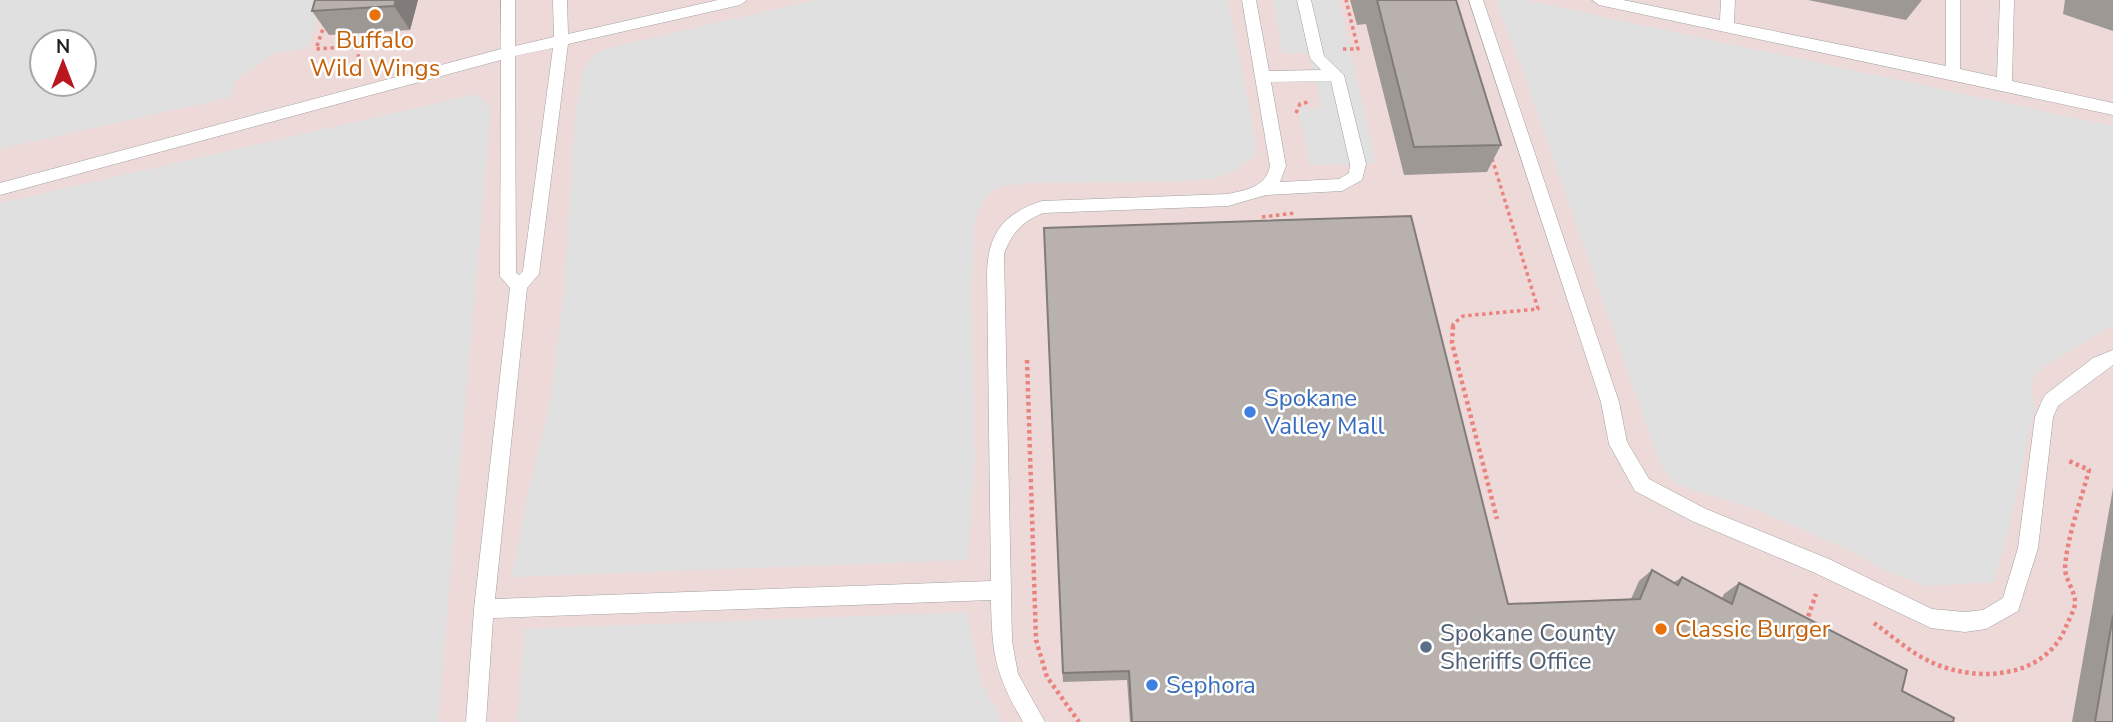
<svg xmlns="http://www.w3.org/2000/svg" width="2113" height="722" font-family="'Nunito Sans',sans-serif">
	<rect width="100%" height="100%" fill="#efece7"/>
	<path fill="#eed9d9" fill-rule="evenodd" d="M0 0H2113V722H0ZM42 42H84V84H42Z"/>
	<g fill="#e0e0e0" fill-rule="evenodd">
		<path d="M0 0H323L308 48 272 54 234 82 232 97 0 149ZM42 42H84V84H42Z"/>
		<path d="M815 0H1228L1256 143 1255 156 1237 169 1214 179 1164 182 1027 183 998 187 984 200 975 220 972 292 975 459 968 560 512 577 527 498 551 396 564 290 575 116 583 70 596 53 617 46Z"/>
		<path d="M1273 0H1339L1376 163 1310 165 1298 108H1318L1321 104 1309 53H1282Z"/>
		<path d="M1501 0H1525L2113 126V325L2046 365 2034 376 2031 388 2035 407 2010 525 1994 582 1925 586 1889 572 1846 549 1762 512 1675 484 1659 462 1518 58 1496 3Z"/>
		<path d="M477 94 491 108 438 722H0V203Z"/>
		<path d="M967 612 981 683 1003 722H517L524 629Z"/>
	</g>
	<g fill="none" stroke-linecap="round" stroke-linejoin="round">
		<defs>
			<g id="lane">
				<path d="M501 0H515V46L554 37 553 0H567L568 34 718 0H747L740 5 568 44 539 274 527 288 495 599 991 581 987 271C989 231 1005 213 1042 201L1228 194C1246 190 1266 187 1270 166L1242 0H1256L1269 71 1321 70 1310 58 1297 0H1311L1324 56 1344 75 1366 164 1362 180 1342 191 1266 195 1228 206 1043 213C1022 222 1012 232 1004 254L1012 641 1018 674 1045 722H1023C995 674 992 654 991 600L493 618 486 722H466L474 609 510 288 500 276 501 60 0 195V183L501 49ZM553 48 523 271 519 275 516 273 515 56ZM1331 81 1350 164 1349 173 1339 179 1280 182 1286 166 1271 82Z"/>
				<path d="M1469 0H1483L1619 402 1627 442 1649 479 1706 509 1829 559 1932 609 1965 612 1983 610 2003 598 2018 548 2035 417 2042 401 2045 395 2093 358 2113 350V365L2058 406 2053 417 2038 548 2018 611 1986 629 1965 632 1931 628 1815 573 1692 521 1635 491 1609 444 1601 402Z"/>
				<path d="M1592 0H1623L1720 20 1721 0H1735L1734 23 1946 66V0H1960V69L1997 77 2000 0H2014L2012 81 2113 103V115L1599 5Z"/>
			</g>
		</defs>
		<use href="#lane" stroke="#a1a1a1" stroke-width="1"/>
		<g stroke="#ea837e" stroke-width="3.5" stroke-dasharray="3.5 3.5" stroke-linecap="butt">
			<path d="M325 23 316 49 357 46 359 61"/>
			<path d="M1343 49H1358L1346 0"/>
			<path d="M1296 113 1300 104 1308 102"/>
			<path d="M1262 217 1295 213"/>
			<path d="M1453 327V324L1463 316 1538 309 1491 155"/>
		</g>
		<g stroke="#ea837e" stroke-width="4.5" stroke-dasharray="3.5 3.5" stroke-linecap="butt">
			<path d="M1453 326 1452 343 1497 519"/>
			<path d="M1027 360 1036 640 1047 677 1079 722"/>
			<path d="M1806 623 1816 594"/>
			<path d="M1874 623C1892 636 1911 653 1931 662 1978 684 2048 678 2067 624 2070 618 2074 610 2075 604 2076 592 2065 580 2065 568 2067 536 2081 501 2089 470L2067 460"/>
		</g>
		<use href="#lane" fill="#fff" fill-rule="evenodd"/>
	</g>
	<g fill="#9e9895">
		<path d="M418 0 410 30 329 35 312 11Z"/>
		<path d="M1350 0H1456L1501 145 1487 172 1404 175 1366 24 1357 25Z"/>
		<path d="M1808 0H1922L1906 20Z"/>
		<path d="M2065 0H2113V31L2063 14Z"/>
		<path d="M1045 243 1508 604 1631 599 1639 581 1652 570 1674 582 1682 577 1722 598 1724 594 1739 583 1902 691 1953 722H1130L1127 680 1063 682Z"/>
		<path d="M2113 488V722H2072Z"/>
	</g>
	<path fill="#817c79" d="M396 0H418L410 30 394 6Z"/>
	<g fill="#b8b1ad" stroke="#817c79" stroke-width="2">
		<path d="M315 0H396L394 6 312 11Z"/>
		<path d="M1377 0H1456L1501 145 1414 147Z"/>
		<path d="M1411 216 1508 604 1640 599 1652 570 1678 585 1682 577 1732 604 1739 583 1907 670 1902 691 1954 718 1953 722H1132L1129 671 1063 673 1044 228Z"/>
		<path d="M2113 615V722H2095Z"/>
	</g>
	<g fill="#e8710a" stroke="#fff" stroke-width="2.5">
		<circle cx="375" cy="15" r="7"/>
		<circle cx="1661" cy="629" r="7"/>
	</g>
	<g fill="#3f7fe0" stroke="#fff" stroke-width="2.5">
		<circle cx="1250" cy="412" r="7"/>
		<circle cx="1152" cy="685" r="7"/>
	</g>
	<circle fill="#5c6f8a" stroke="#fff" stroke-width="2.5" cx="1426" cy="647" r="7"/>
	<g text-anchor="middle" stroke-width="5" stroke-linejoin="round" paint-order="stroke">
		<g font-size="24" fill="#c56008" stroke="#fff">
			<text x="375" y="48">Buffalo<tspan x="375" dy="28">Wild Wings</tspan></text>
			<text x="1675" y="637" text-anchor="start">Classic Burger</text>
		</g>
		<g font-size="24" fill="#366cbe" stroke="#fff" text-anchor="start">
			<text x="1264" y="406">Spokane<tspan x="1264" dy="28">Valley Mall</tspan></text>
			<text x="1166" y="693">Sephora</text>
		</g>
		<g font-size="24" fill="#4e5e75" stroke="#fff" text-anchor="start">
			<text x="1440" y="641">Spokane County<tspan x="1440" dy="28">Sheriffs Office</tspan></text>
		</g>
	</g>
	<g transform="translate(63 63)"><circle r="33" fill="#ffffff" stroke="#a6a6a6" stroke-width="2"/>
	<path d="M0-5L12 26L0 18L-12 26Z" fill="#b9171f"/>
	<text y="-10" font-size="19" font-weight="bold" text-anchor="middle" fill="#202020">N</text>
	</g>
</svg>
